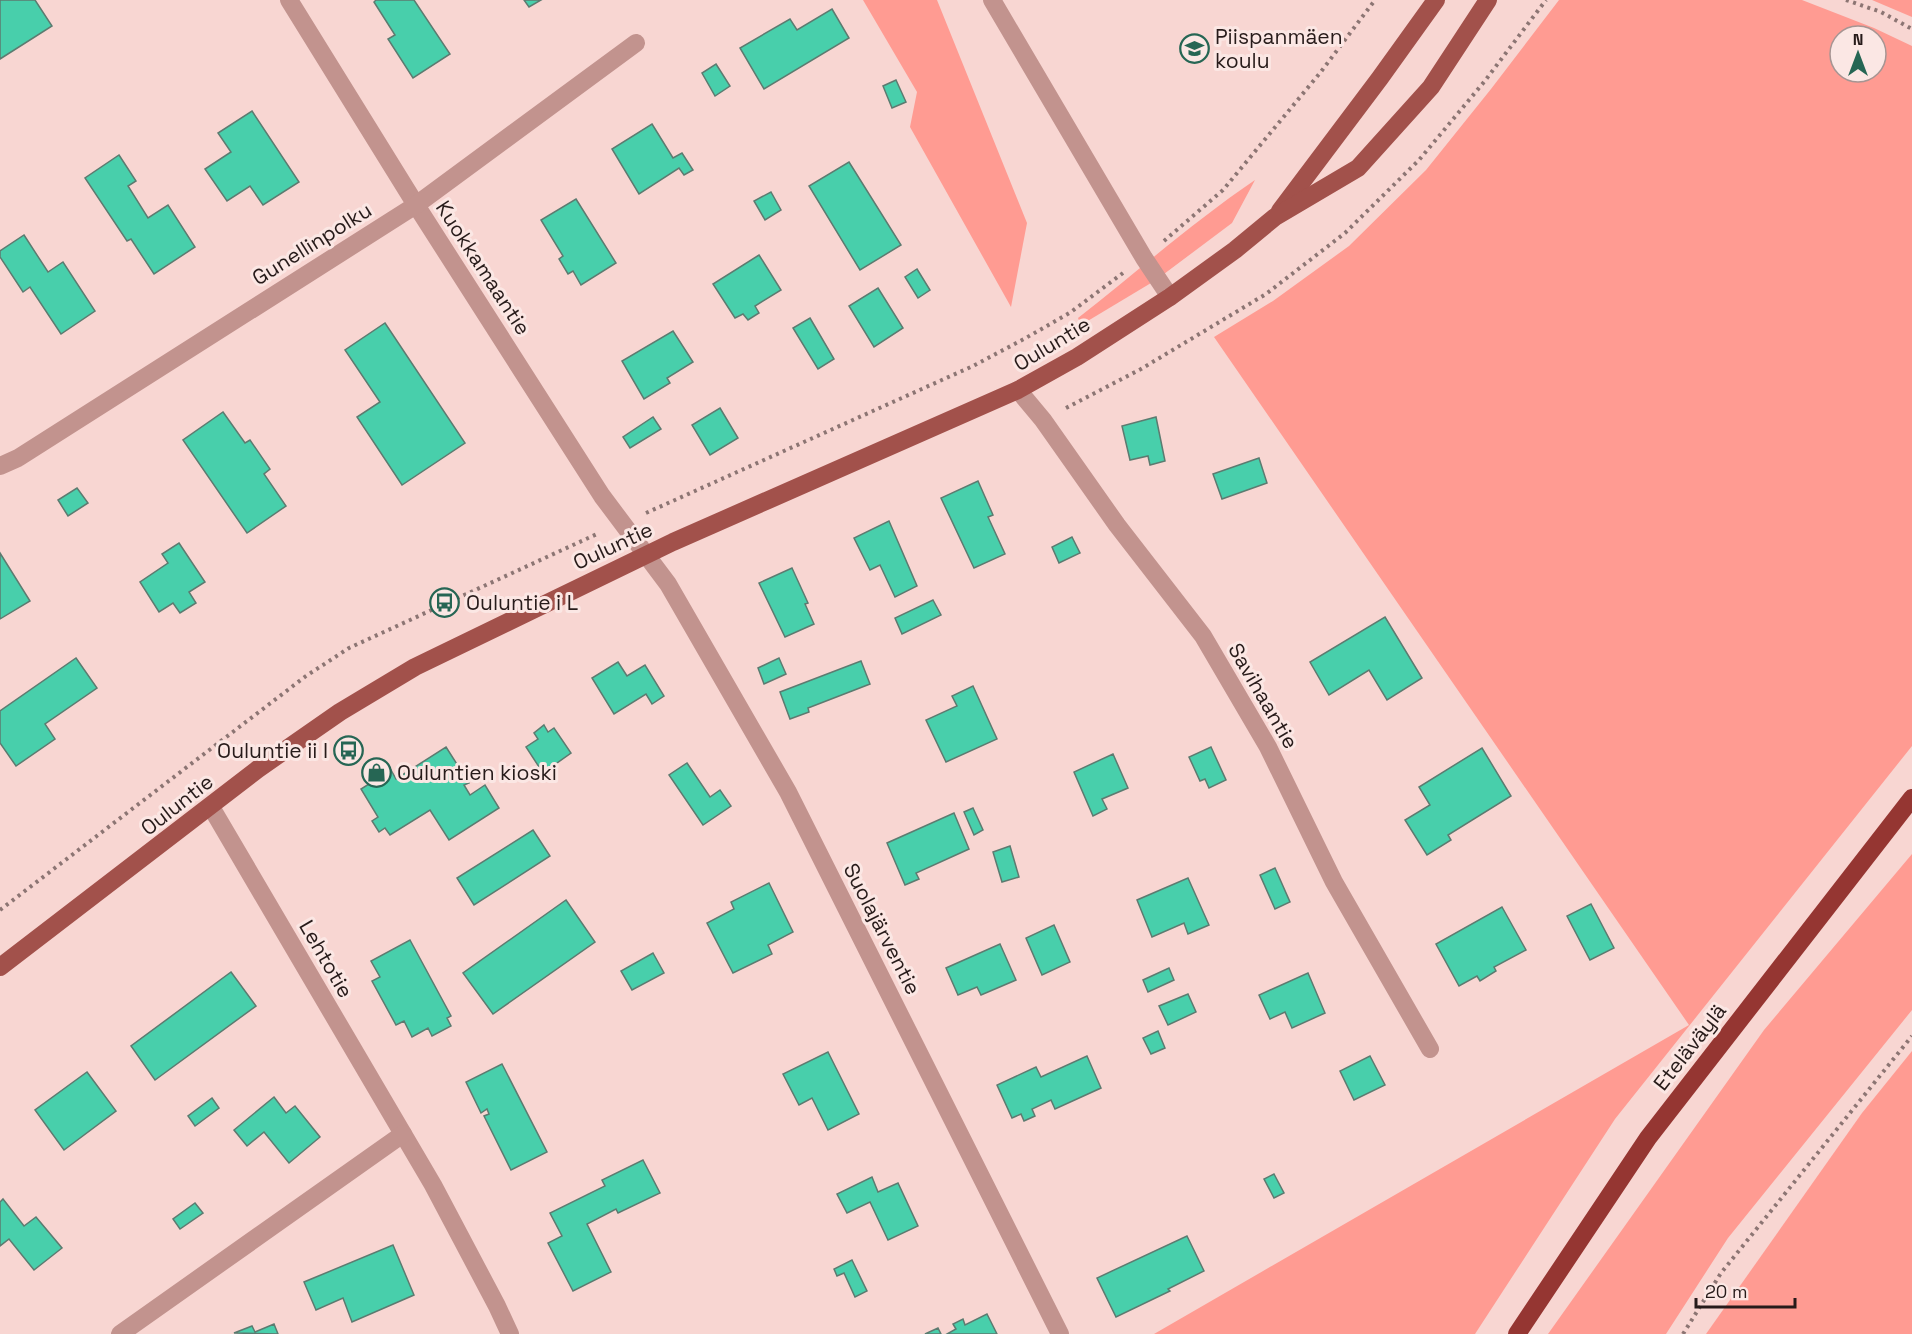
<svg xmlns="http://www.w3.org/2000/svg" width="1912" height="1334" font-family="'Space Grotesk',sans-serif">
	<rect width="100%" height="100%" fill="#f8d6d2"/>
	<g fill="#ff9b92" fill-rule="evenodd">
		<path d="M863 0H937L1027 223 1011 307 910 127 917 92Z"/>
		<path d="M1559 0H1802L1874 28 1912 46V746L1615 1119 1475 1334H1154L1689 1025 1214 337 1273 301 1349 246 1426 170 1491 89ZM1840 36H1876V72H1840Z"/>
		<path d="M1872 0H1912V17Z"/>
		<path d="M1255 180 1232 223 1156 280 1081 325 1078 318C1137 272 1193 222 1255 180Z"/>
		<path d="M1912 854V1010L1728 1238 1666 1334H1548L1764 1030Z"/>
		<path d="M1912 1051V1334H1706L1862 1113Z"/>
	</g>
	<g fill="#48cfab" stroke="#5c7b70" stroke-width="1.5">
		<path d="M0 0H35L52 26 0 59Z"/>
		<path d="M376 0H414L450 54 413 78 388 39 395 35 374 2Z"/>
		<path d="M524 0H541L529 7Z"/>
		<path d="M832 9 849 38 764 89 740 48 790 19 797 30Z"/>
		<path d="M716 64 730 86 715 96 702 73Z"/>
		<path d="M896 80 906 102 892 108 883 86Z"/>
		<path d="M252 111 299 182 263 205 250 186 227 201 205 169 231 152 218 133Z"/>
		<path d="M652 124 673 158 682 153 693 170 684 175 679 168 639 194 612 149Z"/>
		<path d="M119 155 136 181 128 186 148 218 168 205 195 247 154 274 131 239 127 241 85 178Z"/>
		<path d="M849 162 901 245 860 270 809 186Z"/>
		<path d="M771 192 781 210 765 220 754 201Z"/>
		<path d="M576 199 616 263 581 285 573 271 568 274 559 259 563 256 541 220Z"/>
		<path d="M24 235 48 272 63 262 95 311 61 334 30 287 23 292 0 257V251Z"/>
		<path d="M759 255 781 290 755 306 759 313 748 320 743 314 735 318 713 284Z"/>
		<path d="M917 269 930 290 918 298 905 277Z"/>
		<path d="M878 288 903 328 874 347 849 306Z"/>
		<path d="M810 318 834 359 818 369 793 328Z"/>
		<path d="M385 323 465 443 402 485 357 417 380 402 345 350Z"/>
		<path d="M673 331 693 362 667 378 670 383 644 399 622 361Z"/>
		<path d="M720 408 738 438 710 455 692 425Z"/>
		<path d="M223 412 245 443 250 440 270 469 264 474 286 506 247 533 183 440Z"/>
		<path d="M653 417 661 429 630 448 623 437Z"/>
		<path d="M1156 417 1165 461 1150 465 1148 456 1130 460 1122 426Z"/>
		<path d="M1259 458 1267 483 1222 499 1213 474Z"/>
		<path d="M978 481 993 515 988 517 1005 554 974 568 941 498Z"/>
		<path d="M77 488 88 503 68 516 58 500Z"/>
		<path d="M889 521 917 586 895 597 880 565 870 570 854 538Z"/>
		<path d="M1072 537 1080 553 1059 563 1052 547Z"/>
		<path d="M179 543 205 582 189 592 196 603 180 613 173 603 159 612 140 582 168 563 162 554Z"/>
		<path d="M0 553 30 601 0 619Z"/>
		<path d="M792 568 808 603 805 604 814 624 785 637 759 583Z"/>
		<path d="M933 600 941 615 902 634 895 618Z"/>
		<path d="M1385 617 1422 678 1387 700 1369 670 1329 695 1310 662Z"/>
		<path d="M76 658 97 688 45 724 55 739 16 766 0 743V711Z"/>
		<path d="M779 658 786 674 764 684 758 668Z"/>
		<path d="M861 661 870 684 808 708 809 712 790 719 780 692Z"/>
		<path d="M618 662 627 676 645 665 664 696 652 704 646 694 614 714 592 678Z"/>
		<path d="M973 686 997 739 946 762 926 720 957 706 952 696Z"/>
		<path d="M544 725 548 732 554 728 571 753 543 773 526 747 538 739 534 733Z"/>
		<path d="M446 747 469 783 464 785 470 795 485 785 499 808 449 840 430 810 390 835 385 828 379 832 372 821 378 817 361 789 391 770 396 779Z"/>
		<path d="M1211 747 1226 780 1209 788 1205 779 1200 781 1189 757Z"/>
		<path d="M1482 748 1511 796 1448 835 1451 840 1427 855 1405 820 1430 805 1419 787Z"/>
		<path d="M1113 754 1128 788 1102 799 1107 809 1093 816 1074 772Z"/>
		<path d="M687 763 710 797 720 790 731 806 703 825 669 775Z"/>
		<path d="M973 808 983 830 974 835 964 812Z"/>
		<path d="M954 813 969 849 916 873 919 879 905 885 887 843Z"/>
		<path d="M533 830 550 856 474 905 457 878Z"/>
		<path d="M1010 846 1019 877 1002 882 993 852Z"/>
		<path d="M1275 868 1290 902 1275 909 1260 875Z"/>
		<path d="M1188 878 1209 925 1188 934 1184 923 1152 937 1137 900Z"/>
		<path d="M769 883 793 932 768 945 772 954 733 973 707 923 734 909 731 902Z"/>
		<path d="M566 900 595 942 493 1014 463 973Z"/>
		<path d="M1591 904 1614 948 1590 960 1567 916Z"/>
		<path d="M1502 907 1526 950 1494 967 1496 971 1480 981 1477 976 1459 986 1436 944Z"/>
		<path d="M1054 925 1070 962 1042 975 1026 938Z"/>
		<path d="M410 940 451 1016 447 1018 451 1026 432 1036 428 1028 412 1037 404 1021 396 1025 372 981 380 977 371 961Z"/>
		<path d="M1000 944 1016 980 981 995 977 987 958 995 946 968Z"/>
		<path d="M653 953 664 973 632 990 621 971Z"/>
		<path d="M1169 968 1174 980 1148 992 1143 980Z"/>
		<path d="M231 972 256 1006 155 1080 131 1046Z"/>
		<path d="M1308 973 1325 1013 1292 1028 1285 1012 1270 1019 1259 995Z"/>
		<path d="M1188 994 1196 1012 1168 1025 1159 1006Z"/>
		<path d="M1158 1031 1165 1048 1151 1054 1143 1038Z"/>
		<path d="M828 1052 859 1114 828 1130 812 1098 799 1105 783 1074Z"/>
		<path d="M1087 1056 1101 1088 1055 1109 1051 1100 1032 1109 1035 1116 1024 1121 1021 1114 1012 1118 997 1085 1036 1067 1041 1077Z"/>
		<path d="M1370 1056 1385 1085 1354 1100 1340 1071Z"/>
		<path d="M502 1064 547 1152 511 1170 484 1116 489 1114 487 1109 481 1113 466 1082Z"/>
		<path d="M87 1072 116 1111 64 1150 35 1110Z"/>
		<path d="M274 1097 286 1113 295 1106 320 1137 289 1163 264 1132 247 1146 234 1130Z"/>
		<path d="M212 1098 219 1108 195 1126 188 1116Z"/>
		<path d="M643 1160 660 1193 618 1213 616 1209 587 1224 611 1272 573 1291 548 1243 562 1236 550 1213 605 1186 602 1180Z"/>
		<path d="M1274 1174 1284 1193 1274 1198 1264 1179Z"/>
		<path d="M872 1177 878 1192 898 1183 918 1226 888 1240 870 1202 847 1213 837 1194Z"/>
		<path d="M3 1199 24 1226 36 1217 62 1248 34 1270 9 1239 0 1246V1202Z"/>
		<path d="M195 1203 203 1213 180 1229 173 1219Z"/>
		<path d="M1187 1236 1204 1271 1168 1289 1170 1291 1116 1317 1097 1278Z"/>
		<path d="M393 1245 414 1295 352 1322 343 1298 316 1310 304 1282Z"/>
		<path d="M852 1260 867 1291 855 1297 844 1273 837 1276 834 1269Z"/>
		<path d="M987 1314 997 1334H947L956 1329 953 1324 963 1319 965 1325Z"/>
		<path d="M274 1324 278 1334 234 1333 252 1326 255 1332Z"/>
		<path d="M938 1328 941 1334H925Z"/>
	</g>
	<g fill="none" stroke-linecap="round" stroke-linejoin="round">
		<g stroke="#8c7573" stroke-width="4" stroke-dasharray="3 4.5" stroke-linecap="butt">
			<path d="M1846 0 1881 12 1912 29"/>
			<path d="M1164 241 1223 190 1320 73 1375 0"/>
			<path d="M1066 408 1141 369 1266 294 1345 233 1419 160 1484 82 1546 0"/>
			<path d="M646 513 973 366 1024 339 1071 312 1123 273"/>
			<path d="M0 910 306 676 349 648 597 534"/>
			<path d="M1683 1334 1721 1273 1912 1036"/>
		</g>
		<g stroke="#c2938e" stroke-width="18">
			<path d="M289 0 416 205 602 496 668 584 788 792 1060 1334"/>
			<path d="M992 0 1144 258 1170 297"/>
			<path d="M1018 390 1043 420 1117 525 1203 636 1268 747 1334 882 1430 1049"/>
			<path d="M0 466 18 458 416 205 636 43"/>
			<path d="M211 807 433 1185 497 1306 510 1334"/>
			<path d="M120 1334 403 1134"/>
		</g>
		<g stroke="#a2514b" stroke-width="18">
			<path d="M1280 211 1380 78 1436 0"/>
			<path d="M0 967 258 769 340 712 415 667 673 542 1018 390 1077 357 1170 297 1235 250 1275 217 1358 168 1431 87 1488 0"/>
		</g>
		<path stroke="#953632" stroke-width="18" d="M1517 1334 1648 1138 1912 798"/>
	</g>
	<defs>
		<symbol id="school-ring" viewBox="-11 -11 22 22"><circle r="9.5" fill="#fbe7e4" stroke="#266654" stroke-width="1.5"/><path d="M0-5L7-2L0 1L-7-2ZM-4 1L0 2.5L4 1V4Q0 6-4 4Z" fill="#266654"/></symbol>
		<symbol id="bus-ring" viewBox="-11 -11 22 22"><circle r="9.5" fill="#fbe7e4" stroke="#266654" stroke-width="1.5"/><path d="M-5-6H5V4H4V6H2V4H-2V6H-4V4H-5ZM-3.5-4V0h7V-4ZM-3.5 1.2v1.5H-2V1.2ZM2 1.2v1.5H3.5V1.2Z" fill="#266654"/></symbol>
		<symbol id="shop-ring" viewBox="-11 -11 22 22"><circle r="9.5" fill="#fbe7e4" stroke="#266654" stroke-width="1.5"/><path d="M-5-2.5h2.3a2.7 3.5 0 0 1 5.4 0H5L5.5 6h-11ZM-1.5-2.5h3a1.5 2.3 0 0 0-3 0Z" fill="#266654"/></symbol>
	</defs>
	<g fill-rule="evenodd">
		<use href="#school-ring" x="1178" y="32" width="33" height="33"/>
		<use href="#bus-ring" x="428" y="586" width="33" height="33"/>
		<use href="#bus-ring" x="332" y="734" width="33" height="33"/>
		<use href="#shop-ring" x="360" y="756" width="33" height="33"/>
	</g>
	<g text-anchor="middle" stroke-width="6" stroke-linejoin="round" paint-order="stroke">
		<g font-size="21" fill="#271b1a" stroke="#fbe7e4" text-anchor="start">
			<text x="1215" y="44">Piispanmäen<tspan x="1215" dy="24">koulu</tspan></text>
			<text x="466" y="610">Ouluntie i L</text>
			<text x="328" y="758" text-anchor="end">Ouluntie ii I</text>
			<text x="397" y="780">Ouluntien kioski</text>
		</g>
		<g font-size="21" fill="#271b1a" stroke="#fbe7e4">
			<text transform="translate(312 244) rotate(-32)" y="7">Gunellinpolku</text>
			<text transform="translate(483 268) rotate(57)" y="7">Kuokkamaantie</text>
			<text transform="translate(1052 344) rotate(-31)" y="7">Ouluntie</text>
			<text transform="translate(613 546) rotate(-25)" y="7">Ouluntie</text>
			<text transform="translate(1263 696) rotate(60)" y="7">Savihaantie</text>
			<text transform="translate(177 805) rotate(-38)" y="7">Ouluntie</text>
			<text transform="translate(882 929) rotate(63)" y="7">Suolajärventie</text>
			<text transform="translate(326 959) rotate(60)" y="7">Lehtotie</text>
			<text transform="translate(1690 1047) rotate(-52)" y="7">Eteläväylä</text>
		</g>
	</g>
	<g transform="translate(1858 54)"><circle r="28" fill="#fbe7e4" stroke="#a69593" stroke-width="1.5"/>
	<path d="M0-4.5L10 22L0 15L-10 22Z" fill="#266654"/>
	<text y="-9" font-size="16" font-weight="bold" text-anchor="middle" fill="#271b1a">N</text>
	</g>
	<path d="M1696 1298v9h99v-9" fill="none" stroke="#271b1a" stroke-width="3"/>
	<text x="1705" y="1298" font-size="18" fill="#271b1a" stroke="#fbe7e4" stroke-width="4.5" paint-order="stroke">20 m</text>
</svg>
